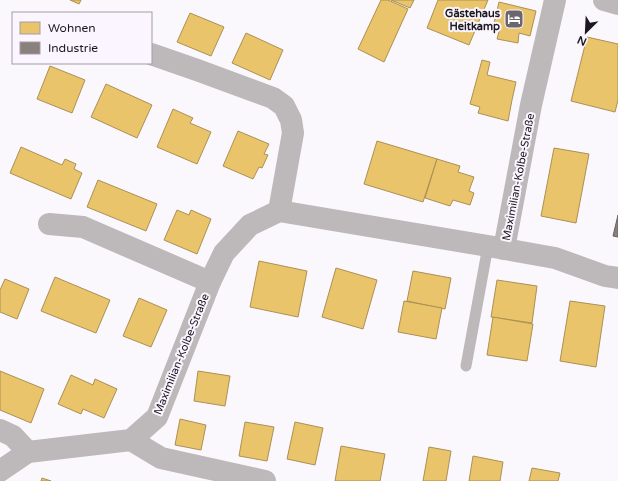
<svg xmlns="http://www.w3.org/2000/svg" width="618" height="481" font-family="'Varela Round',sans-serif">
	<rect width="100%" height="100%" fill="#faf7fd"/>
	<g fill="#e9c46a" stroke="#ac9054">
		<path d="M70 0H81L79 4Z"/>
		<path d="M381 0H388L408 9 384 62 358 49Z"/>
		<path d="M391 0H414L410 8Z"/>
		<path d="M438 0H488L469 45 427 28Z"/>
		<path d="M499 2 536 11 530 36 519 33 518 43 497 39 500 28 493 27Z"/>
		<path d="M190 13 224 27 211 56 177 42Z"/>
		<path d="M246 33 283 50 270 80 232 63Z"/>
		<path d="M587 37 618 44V100L615 112 571 101Z"/>
		<path d="M482 60 490 62 487 75 516 82 512 100 508 121 478 113 480 107 470 104Z"/>
		<path d="M50 66 85 80 72 113 37 99Z"/>
		<path d="M106 84 152 105 137 138 91 117Z"/>
		<path d="M173 109 193 118 190 123 211 132 197 164 157 147Z"/>
		<path d="M238 131 269 144 264 154 268 155 262 168 259 167 253 179 223 166Z"/>
		<path d="M377 141 437 159 423 202 364 184Z"/>
		<path d="M21 147 62 165 65 159 76 164 74 169 82 173 71 199 10 173Z"/>
		<path d="M554 148 589 154 576 223 541 216Z"/>
		<path d="M437 159 460 166 458 172 474 177 469 191 474 193 470 205 453 200 450 206 425 198Z"/>
		<path d="M98 180 157 204 146 231 87 207Z"/>
		<path d="M177 210 189 215 191 210 211 219 197 254 164 240Z"/>
		<path d="M259 261 307 271 298 317 250 307Z"/>
		<path d="M336 268 377 280 363 329 322 317Z"/>
		<path d="M413 271 451 278 445 309 407 301Z"/>
		<path d="M55 277 110 300 96 333 41 311Z"/>
		<path d="M5 279 29 289 17 319 0 312V290Z"/>
		<path d="M497 280 537 286 532 323 491 317Z"/>
		<path d="M139 298 167 310 151 347 123 336Z"/>
		<path d="M404 301 442 308 436 339 398 332Z"/>
		<path d="M570 301 605 306 596 367 560 361Z"/>
		<path d="M493 317 533 324 527 361 487 355Z"/>
		<path d="M0 371 44 389 31 423 0 410Z"/>
		<path d="M198 371 230 376 225 406 194 401Z"/>
		<path d="M71 375 93 385 95 379 117 389 104 418 83 409 81 414 58 404Z"/>
		<path d="M180 419 206 425 201 450 175 445Z"/>
		<path d="M245 422 274 427 267 461 239 456Z"/>
		<path d="M295 422 323 428 315 465 287 459Z"/>
		<path d="M341 446 385 454 380 481H335Z"/>
		<path d="M429 447 451 451 446 481H423Z"/>
		<path d="M473 456 503 462 500 481H469Z"/>
		<path d="M532 468 560 473 558 481H529Z"/>
		<path d="M42 478 51 481H41Z"/>
	</g>
	<path fill="#8a817c" stroke="#696260" d="M618 215V237L613 236Z"/>
	<g fill="none" stroke-linecap="round" stroke-linejoin="round">
		<path stroke="#bdb8b9" stroke-width="11" d="M466 366 488 246"/>
		<g stroke="#bdb8b9" stroke-width="22">
			<path d="M151 54 197 70 273 98 284 106 291 120 293 133 279 211"/>
			<path d="M49 224 83 227 210 282"/>
			<path d="M504 249 531 105 555 0"/>
			<path d="M0 430 13 436 28 452"/>
			<path d="M131 440 161 458 265 481"/>
			<path d="M0 471 28 452 131 440 157 417 210 282 224 253 250 225 279 211 488 246 555 258 605 276 618 278"/>
		</g>
		<path stroke="#bdb8b9" stroke-width="22" d="M604 0 618 4"/>
	</g>
	<defs>
		<symbol id="hotel-square" viewBox="-11 -11 22 22"><rect x="-9" y="-9" width="18" height="18" rx="4" fill="#6a666d" stroke="#faf5ff"/><path d="M-6-4.5h1.5V1H6V5H4.5V3h-9V5H-6ZM-4 0a1.8 1.8 0 1 1 3.6 0ZM.5 0V-2.5h3Q6-2.5 6 0Z" fill="#fff"/></symbol>
	</defs>
	<g fill-rule="evenodd">
		<use href="#hotel-square" x="503" y="8" width="22" height="22"/>
	</g>
	<g text-anchor="middle" stroke-width="4" stroke-linejoin="round" paint-order="stroke">
		<g font-size="11" font-weight="bold" fill="#1c1820" stroke="#faf5ff" text-anchor="end">
			<text x="500" y="17">Gästehaus<tspan x="500" dy="13">Heitkamp</tspan></text>
		</g>
		<g font-size="11" fill="#1c1820" stroke="#faf5ff">
			<text transform="translate(518 177) rotate(-79)" y="4">Maximilian-Kolbe-Straße</text>
			<text transform="translate(181 354) rotate(-68)" y="4">Maximilian-Kolbe-Straße</text>
		</g>
	</g>
	<rect x="12" y="12" width="140" height="52" fill="#faf5ff" stroke="#a19da6"/>
	<rect x="20" y="22" width="20" height="12" fill="#e9c46a" stroke="#a19da6"/>
	<text x="48" y="32" font-size="12" fill="#1c1820">Wohnen</text>
	<rect x="20" y="42" width="20" height="12" fill="#8a817c" stroke="#a19da6"/>
	<text x="48" y="52" font-size="12" fill="#1c1820">Industrie</text>
	<g transform="translate(586 32) rotate(204)" stroke="#faf5ff" stroke-width="3" paint-order="stroke">
	<path d="M0-3L7 15L0 10L-7 15Z" fill="#1c1820"/>
	<text y="-6" font-size="11" font-weight="bold" text-anchor="middle" fill="#1c1820">N</text>
	</g>
</svg>
